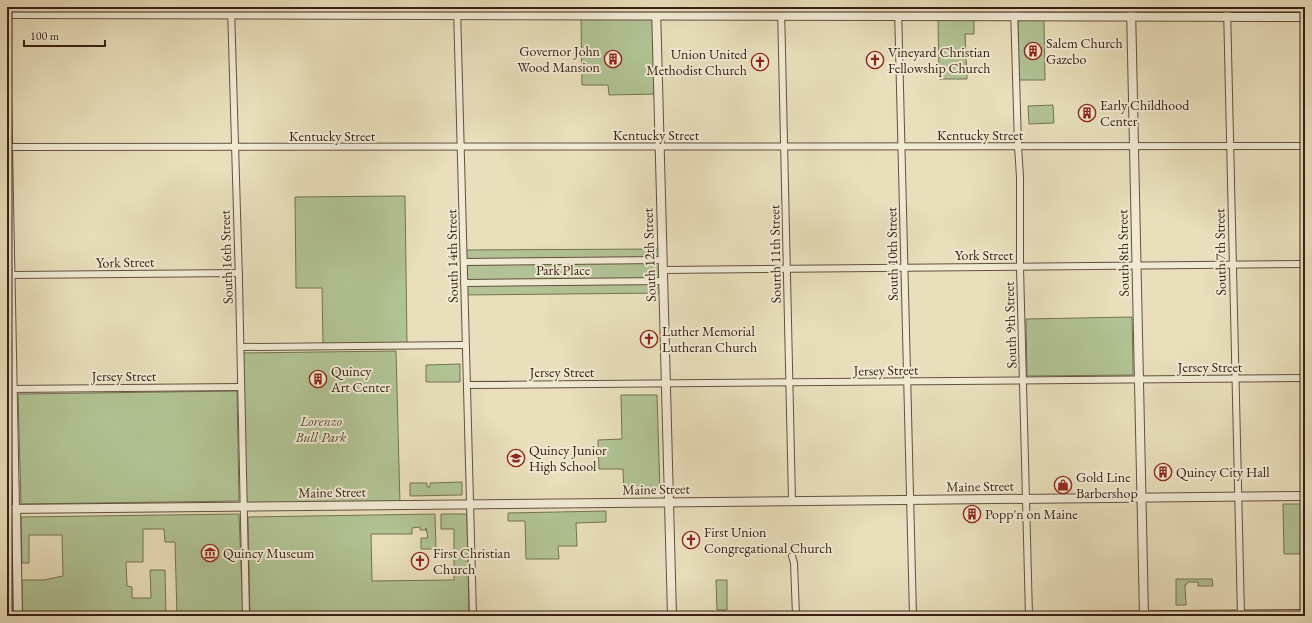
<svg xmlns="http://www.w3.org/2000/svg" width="1312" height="623" font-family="'EB Garamond',serif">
	<rect width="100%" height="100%" fill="#e9dfbc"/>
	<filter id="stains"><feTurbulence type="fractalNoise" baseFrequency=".005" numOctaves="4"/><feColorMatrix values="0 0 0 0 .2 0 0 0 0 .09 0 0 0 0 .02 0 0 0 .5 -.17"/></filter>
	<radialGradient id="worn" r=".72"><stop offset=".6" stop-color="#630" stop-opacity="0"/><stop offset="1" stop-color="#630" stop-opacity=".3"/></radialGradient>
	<g fill="#b1c394" stroke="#747254">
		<path d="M581 17H655V94L609 95 608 85H582Z"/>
		<path d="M938 20H974V34H965L967 79H939Z"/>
		<path d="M1018 20H1044L1045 80H1019Z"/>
		<path d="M1053 105 1054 123 1029 124 1028 106Z"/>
		<path d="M405 196 407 343 323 344 322 288H296L295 197Z"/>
		<path d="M662 249 663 293 464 295 463 250Z"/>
		<path d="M1132 317 1133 375 1027 376 1026 319Z"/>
		<path d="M396 351 400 505 244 507 241 353Z"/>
		<path d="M460 364V382H426V365Z"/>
		<path d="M237 391 239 501 21 504 18 394Z"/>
		<path d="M7 394H9L11 504H7Z"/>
		<path d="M621 395H657L660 492 624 493 623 469H599L598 440 622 439Z"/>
		<path d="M462 482V495L410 496V483H427V487H430V483Z"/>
		<path d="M1283 504H1305V554H1284Z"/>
		<path d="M606 511V522L576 523 577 546H558L559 559H526L525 521H508V513Z"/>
		<path d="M239 514 243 616H177L175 542H165L164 529H143V562H126L127 586 132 587V598H151L150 570H165L166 616H22V580H44L63 576 62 535H29V563H22L21 517Z"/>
		<path d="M435 514 436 549H421V538H428L426 528V530H420V527L412 528V534H371L372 581 454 580V529H441V514H467L469 616H250L248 517Z"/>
		<path d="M7 517H12L15 616H7Z"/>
		<path d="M1176 579H1212L1213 586H1198V582H1187V584L1185 585 1186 605H1176Z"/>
		<path d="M716 580H727V610H717Z"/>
	</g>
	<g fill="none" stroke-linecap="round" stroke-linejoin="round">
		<defs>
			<g id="minor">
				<path d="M231 7 239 281 246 616"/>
				<path d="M457 7 473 616"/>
				<path d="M557 7V15"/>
				<path d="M781 7 792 501"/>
				<path d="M898 7 913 616"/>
				<path d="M1014 7 1018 146 1020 177V267L1029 616"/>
				<path d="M1227 7 1241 616"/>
				<path d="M7 45 16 508"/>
				<path d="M7 147 1305 146"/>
				<path d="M464 262 662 260"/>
				<path d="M663 270 1305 264"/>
				<path d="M11 275 239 273"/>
				<path d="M464 283 663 281"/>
				<path d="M241 347 465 345"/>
				<path d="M467 385 1305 378"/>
				<path d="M7 389 241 387"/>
				<path d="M792 556 794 563 796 616"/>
				<path d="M933 616 1305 613"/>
			</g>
			<g id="tertiary">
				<path d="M656 7 672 616"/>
				<path d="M1131 7 1144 616"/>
				<path d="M7 14 1305 17"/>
				<path d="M16 508 18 616"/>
				<path d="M7 509 1305 496"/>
			</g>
		</defs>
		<use href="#minor" stroke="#64503f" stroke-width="8"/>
		<use href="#tertiary" stroke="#64503f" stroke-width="10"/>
		<use href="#minor" stroke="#f1ead3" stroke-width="6"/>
		<use href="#tertiary" stroke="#f1ead3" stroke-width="8"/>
	</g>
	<defs>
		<symbol id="building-ring" viewBox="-11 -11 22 22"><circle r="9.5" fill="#f1ead3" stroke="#8f2418" stroke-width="1.5"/><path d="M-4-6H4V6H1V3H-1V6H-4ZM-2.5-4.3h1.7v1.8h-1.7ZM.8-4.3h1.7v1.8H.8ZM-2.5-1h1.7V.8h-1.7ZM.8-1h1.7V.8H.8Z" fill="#8f2418"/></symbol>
		<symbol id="church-ring" viewBox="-11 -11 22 22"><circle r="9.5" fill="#f1ead3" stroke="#8f2418" stroke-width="1.5"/><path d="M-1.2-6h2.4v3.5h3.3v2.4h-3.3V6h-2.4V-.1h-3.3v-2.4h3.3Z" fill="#8f2418"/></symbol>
		<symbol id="school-ring" viewBox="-11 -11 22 22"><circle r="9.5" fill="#f1ead3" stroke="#8f2418" stroke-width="1.5"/><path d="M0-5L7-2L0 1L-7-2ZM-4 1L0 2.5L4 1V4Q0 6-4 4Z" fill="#8f2418"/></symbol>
		<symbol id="shop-ring" viewBox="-11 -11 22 22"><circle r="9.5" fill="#f1ead3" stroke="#8f2418" stroke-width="1.5"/><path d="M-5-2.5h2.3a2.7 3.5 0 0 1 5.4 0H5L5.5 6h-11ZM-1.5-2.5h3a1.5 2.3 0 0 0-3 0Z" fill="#8f2418"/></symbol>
		<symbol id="museum-ring" viewBox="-11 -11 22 22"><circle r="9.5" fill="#f1ead3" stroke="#8f2418" stroke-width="1.5"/><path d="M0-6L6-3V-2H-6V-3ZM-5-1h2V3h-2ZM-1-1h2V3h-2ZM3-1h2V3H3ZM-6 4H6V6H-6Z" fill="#8f2418"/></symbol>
	</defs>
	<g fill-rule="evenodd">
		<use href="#building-ring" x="1023" y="41" width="20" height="20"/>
		<use href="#building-ring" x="603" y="49" width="20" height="20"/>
		<use href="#church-ring" x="865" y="50" width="20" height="20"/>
		<use href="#church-ring" x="750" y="52" width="20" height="20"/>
		<use href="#building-ring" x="1077" y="103" width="20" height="20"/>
		<use href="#church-ring" x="639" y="329" width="20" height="20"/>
		<use href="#building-ring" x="308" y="369" width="20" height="20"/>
		<use href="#school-ring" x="506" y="448" width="20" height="20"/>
		<use href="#building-ring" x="1153" y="462" width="20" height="20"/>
		<use href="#shop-ring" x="1053" y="475" width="20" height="20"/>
		<use href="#building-ring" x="962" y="504" width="20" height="20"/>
		<use href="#church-ring" x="681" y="530" width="20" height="20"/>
		<use href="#museum-ring" x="200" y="543" width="20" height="20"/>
		<use href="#church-ring" x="410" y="551" width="20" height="20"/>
	</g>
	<g text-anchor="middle" stroke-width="4" stroke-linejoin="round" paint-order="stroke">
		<g font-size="14" fill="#382015" stroke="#f1ead3" text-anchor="start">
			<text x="1046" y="48">Salem Church<tspan x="1046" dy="16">Gazebo</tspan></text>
			<text x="600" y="56" text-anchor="end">Governor John<tspan x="600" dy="16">Wood Mansion</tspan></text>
			<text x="888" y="57">Vineyard Christian<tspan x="888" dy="16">Fellowship Church</tspan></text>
			<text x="747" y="59" text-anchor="end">Union United<tspan x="747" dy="16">Methodist Church</tspan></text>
			<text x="1100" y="110">Early Childhood<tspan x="1100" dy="16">Center</tspan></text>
			<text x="662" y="336">Luther Memorial<tspan x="662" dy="16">Lutheran Church</tspan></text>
			<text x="331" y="376">Quincy<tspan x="331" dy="16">Art Center</tspan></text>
			<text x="529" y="455">Quincy Junior<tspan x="529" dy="16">High School</tspan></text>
			<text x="1176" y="477">Quincy City Hall</text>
			<text x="1076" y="482">Gold Line<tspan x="1076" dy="16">Barbershop</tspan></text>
			<text x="985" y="519">Popp'n on Maine</text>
			<text x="704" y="537">First Union<tspan x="704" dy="16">Congregational Church</tspan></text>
			<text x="223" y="558">Quincy Museum</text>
			<text x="433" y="558">First Christian<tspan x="433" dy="16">Church</tspan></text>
		</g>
		<g font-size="14" fill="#382015" stroke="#f1ead3">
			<text x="656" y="140">Kentucky Street</text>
			<text x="980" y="140">Kentucky Street</text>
			<text x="332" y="141">Kentucky Street</text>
			<text transform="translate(1220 252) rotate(-91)" y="5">South 7th Street</text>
			<text transform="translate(1123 253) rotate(-91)" y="5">South 8th Street</text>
			<text transform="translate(775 254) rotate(-91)" y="5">Sourth 11th Street</text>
			<text transform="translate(892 254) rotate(-91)" y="5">South 10th Street</text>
			<text transform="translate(649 255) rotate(-92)" y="5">South 12th Street</text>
			<text x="984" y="260">York Street</text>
			<text transform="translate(452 256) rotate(-91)" y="5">South 14th Street</text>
			<text transform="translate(226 257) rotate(-92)" y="5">South 16th Street</text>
			<text transform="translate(125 262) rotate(-1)" y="5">York Street</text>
			<text x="563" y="275">Park Place</text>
			<text transform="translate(1010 325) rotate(-92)" y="5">South 9th Street</text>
			<text x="1210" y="372">Jersey Street</text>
			<text transform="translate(886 370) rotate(-1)" y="5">Jersey Street</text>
			<text x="562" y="377">Jersey Street</text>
			<text x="124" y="381">Jersey Street</text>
			<text transform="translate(980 486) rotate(-1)" y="5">Maine Street</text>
			<text transform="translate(656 489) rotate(-1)" y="5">Maine Street</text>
			<text transform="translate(332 492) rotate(-1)" y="5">Maine Street</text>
		</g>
		<g font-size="14" font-style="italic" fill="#564935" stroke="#f1ead3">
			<text x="321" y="426">Lorenzo<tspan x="321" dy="16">Bull Park</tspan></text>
		</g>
	</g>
	<rect width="1312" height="623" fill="none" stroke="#e9dfbc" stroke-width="24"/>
	<rect x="8" y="8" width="1296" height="607" fill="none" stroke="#382015" stroke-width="2"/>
	<rect x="12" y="12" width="1288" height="599" fill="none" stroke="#382015"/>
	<path d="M24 40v6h81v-6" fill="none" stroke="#382015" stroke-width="2"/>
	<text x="30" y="40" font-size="12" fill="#382015" stroke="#f1ead3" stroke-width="3" paint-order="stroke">100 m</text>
	<rect width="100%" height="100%" filter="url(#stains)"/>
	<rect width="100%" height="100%" fill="url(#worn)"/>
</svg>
